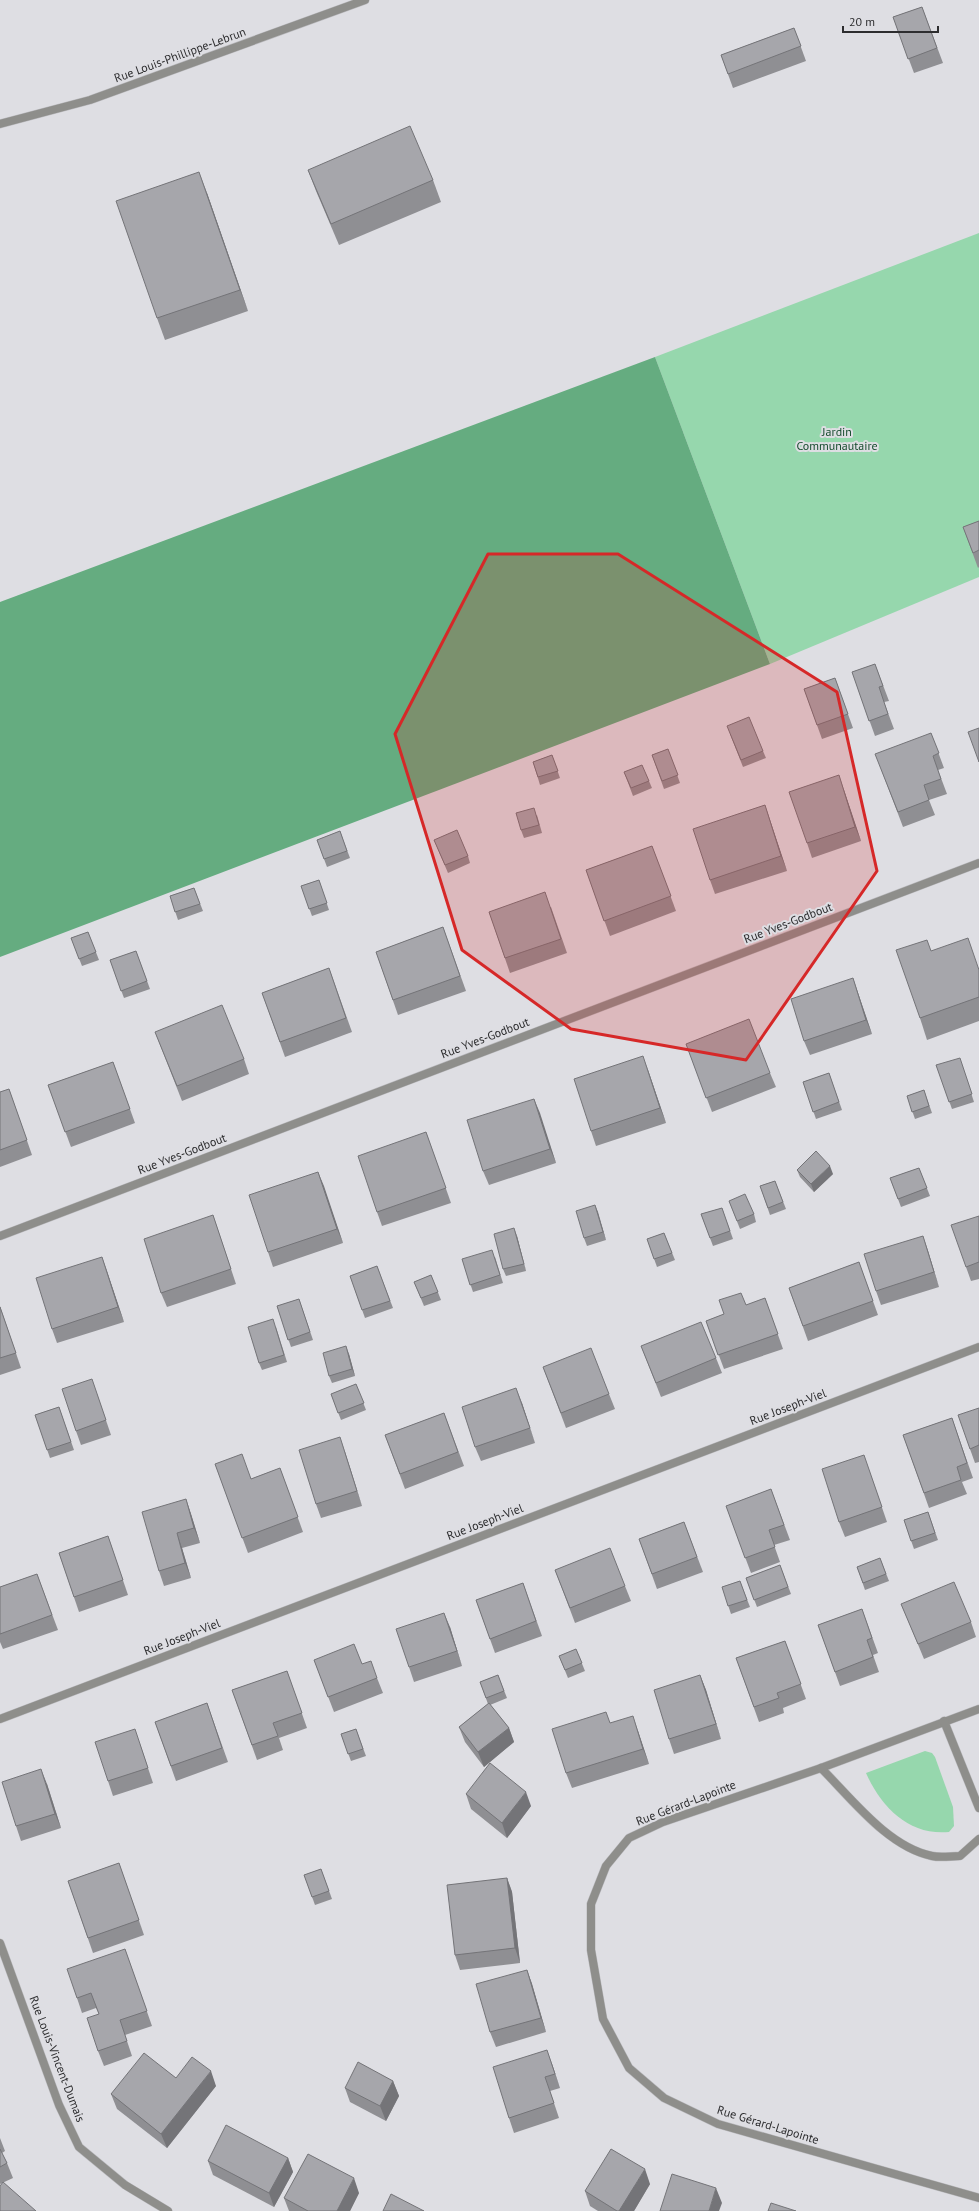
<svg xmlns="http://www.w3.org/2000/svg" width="979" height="2211" font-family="'PT Sans',sans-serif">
	<rect width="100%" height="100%" fill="#dedee3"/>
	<g fill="#96d7ad">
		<path d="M979 233V577L770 664 655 357Z"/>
		<path d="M925 1751 932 1753 935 1757 953 1807 954 1826 949 1832C909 1836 881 1807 866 1773Z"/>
	</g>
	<path fill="#65ac80" d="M655 357 770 664 0 957V602Z"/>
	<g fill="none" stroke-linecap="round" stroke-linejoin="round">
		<defs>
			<g id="street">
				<path d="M0 124 90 100 365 0"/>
				<path d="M0 1236 979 863"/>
				<path d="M979 1709 821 1768 663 1822 629 1838 606 1866 591 1904V1950L603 2019 629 2068 664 2098 718 2124 979 2198"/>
				<path d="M0 1719 979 1347"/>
				<path d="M944 1721 979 1808"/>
				<path d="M821 1768C852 1799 888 1847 932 1856 941 1858 951 1856 960 1856L979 1839"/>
				<path d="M0 1943 59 2105 79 2147 125 2185 168 2211"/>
			</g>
		</defs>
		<use href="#street" stroke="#bbbbbf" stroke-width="9"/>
		<use href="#street" stroke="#8e8e8b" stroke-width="8"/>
	</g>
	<g fill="#8f8f93">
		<path d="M922 7 943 63 914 73 893 17Z"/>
		<path d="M794 28 806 61 733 88 721 55Z"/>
		<path d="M308 170 433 180 441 202 339 245 316 191Z"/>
		<path d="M207 193 248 311 165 340 157 318Z"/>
		<path d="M979 521V567L978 568 963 527Z"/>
		<path d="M875 664 889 701 884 702 894 729 875 736 852 672Z"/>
		<path d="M835 678 853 728 822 739 804 689Z"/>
		<path d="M931 733 944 768 938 770 947 794 929 800 935 815 903 827 881 769Z"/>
		<path d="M730 734 763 751 766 758 743 767Z"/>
		<path d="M668 749 680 783 664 789 652 755Z"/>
		<path d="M552 755 560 778 540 785 533 762Z"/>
		<path d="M624 772 649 781 652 788 633 796Z"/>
		<path d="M844 790 861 841 812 858 807 843Z"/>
		<path d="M765 805 787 871 715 894 710 880Z"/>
		<path d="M537 815 542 833 524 838 521 830Z"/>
		<path d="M340 831 350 858 327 867 317 840Z"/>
		<path d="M434 840 468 856 470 863 448 873Z"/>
		<path d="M652 846 676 911 610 936 586 870Z"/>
		<path d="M319 880 329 910 312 916 301 886Z"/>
		<path d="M194 888 203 911 178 920 170 896Z"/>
		<path d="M551 907 567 953 510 973 489 912Z"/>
		<path d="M443 927 466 991 398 1015 376 952Z"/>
		<path d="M88 932 99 960 82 966 71 938Z"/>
		<path d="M136 951 150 989 124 998 110 960Z"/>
		<path d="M931 951 979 970V1021L927 1040 920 1018Z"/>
		<path d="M329 968 352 1032 285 1057 262 993Z"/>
		<path d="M853 978 872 1034 810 1055 804 1041Z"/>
		<path d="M155 1032 244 1059 249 1074 182 1101Z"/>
		<path d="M686 1044 770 1073 776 1087 712 1112Z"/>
		<path d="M113 1062 135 1123 71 1147 48 1085Z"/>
		<path d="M936 1065H962L974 1102 952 1109Z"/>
		<path d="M648 1070 666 1123 596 1146 591 1131Z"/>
		<path d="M829 1073 842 1110 816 1119 803 1082Z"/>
		<path d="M9 1089 32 1155 0 1167V1092Z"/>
		<path d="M924 1090 932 1113 915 1119 907 1096Z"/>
		<path d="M534 1099 556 1163 489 1185 483 1171Z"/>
		<path d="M426 1132 451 1203 382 1226 377 1212Z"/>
		<path d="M919 1168 930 1196 901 1207 890 1178Z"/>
		<path d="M797 1170 833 1174 814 1192 800 1177Z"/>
		<path d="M318 1172 343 1243 273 1267 268 1252Z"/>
		<path d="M775 1181 786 1209 770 1215 760 1186Z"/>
		<path d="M729 1201 754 1214 756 1222 740 1229Z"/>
		<path d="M595 1205 606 1240 587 1246 584 1238Z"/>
		<path d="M722 1208 733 1239 713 1246 701 1214Z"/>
		<path d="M213 1215 236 1284 167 1307 161 1293Z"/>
		<path d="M979 1216V1279L971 1281 966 1267Z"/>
		<path d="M664 1233 675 1260 657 1267 647 1239Z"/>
		<path d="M517 1236 526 1271 506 1276 503 1269Z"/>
		<path d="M923 1236 928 1251 939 1287 881 1305 876 1291Z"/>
		<path d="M102 1257 124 1322 57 1343 52 1329Z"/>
		<path d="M495 1257 503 1283 473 1292 462 1259Z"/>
		<path d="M859 1262 878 1315 808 1341 789 1288Z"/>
		<path d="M377 1266 393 1308 365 1318 350 1276Z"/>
		<path d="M431 1275 441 1300 424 1306 414 1282Z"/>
		<path d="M765 1298 783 1349 724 1369 706 1321 724 1314Z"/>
		<path d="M299 1299 313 1340 291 1347 277 1306Z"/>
		<path d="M0 1306 21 1368 0 1375Z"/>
		<path d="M276 1327 287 1362 262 1370 259 1363Z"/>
		<path d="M641 1346 716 1358 722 1373 661 1397Z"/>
		<path d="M349 1354 355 1376 332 1383 329 1376Z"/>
		<path d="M543 1367 609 1394 615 1409 566 1428Z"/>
		<path d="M356 1384 366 1410 341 1420 331 1394Z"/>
		<path d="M97 1394 111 1435 81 1445 76 1431Z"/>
		<path d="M522 1403 535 1443 481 1461 475 1447Z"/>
		<path d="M59 1407 74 1450 50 1458 35 1415Z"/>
		<path d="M979 1408V1462L975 1463 970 1449Z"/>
		<path d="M444 1413 464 1466 405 1489 385 1435Z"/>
		<path d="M952 1418 973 1478 962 1482 967 1494 929 1508 903 1435Z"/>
		<path d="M345 1452 362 1506 321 1518 316 1504Z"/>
		<path d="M215 1464 251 1479 280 1468 303 1532 248 1553Z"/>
		<path d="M869 1470 887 1522 845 1537 839 1522Z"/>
		<path d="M771 1489 790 1540 774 1545 780 1562 751 1573 726 1506Z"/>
		<path d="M186 1499 191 1514 200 1543 182 1548 191 1578 164 1586 159 1571Z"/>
		<path d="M928 1512 938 1540 914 1549 904 1520Z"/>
		<path d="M684 1522 703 1572 657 1589 639 1539Z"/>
		<path d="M108 1536 128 1595 79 1612 59 1553Z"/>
		<path d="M880 1558 889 1581 865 1590 857 1567Z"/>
		<path d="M780 1565 791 1594 757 1607 746 1578Z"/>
		<path d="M555 1570 625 1586 631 1601 575 1623Z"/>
		<path d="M37 1574 58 1630 3 1649 0 1642V1587Z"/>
		<path d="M740 1581 750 1607 731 1614 722 1587Z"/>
		<path d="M523 1583 542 1636 495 1653 476 1600Z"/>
		<path d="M901 1604 971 1622 976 1637 924 1659 907 1618Z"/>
		<path d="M862 1609 878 1653 873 1655 879 1672 840 1686 818 1625Z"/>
		<path d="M450 1627 462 1666 414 1682 409 1667Z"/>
		<path d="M785 1641 806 1699 783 1708 784 1713 759 1722 736 1658Z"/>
		<path d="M576 1649 585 1671 568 1678 559 1656Z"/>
		<path d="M314 1660 362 1664 377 1678 383 1693 334 1712Z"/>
		<path d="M287 1671 307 1728 279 1738 283 1750 257 1760 232 1690Z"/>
		<path d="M498 1675 507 1698 490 1705 509 1728 514 1742 484 1767 465 1742 459 1727 488 1704 480 1682Z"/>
		<path d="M700 1675 706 1690 721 1739 674 1754 669 1739Z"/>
		<path d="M207 1703 228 1762 176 1781 155 1722Z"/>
		<path d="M356 1729 366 1756 351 1761 341 1734Z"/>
		<path d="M638 1731 649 1764 572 1788 566 1773Z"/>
		<path d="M140 1744 153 1783 113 1796 108 1781Z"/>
		<path d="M47 1784 61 1828 21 1841 16 1826Z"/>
		<path d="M466 1794 531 1806 507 1838 471 1809Z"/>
		<path d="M119 1863 144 1935 93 1953 68 1881Z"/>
		<path d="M321 1869 332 1899 315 1905 304 1875Z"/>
		<path d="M507 1878 512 1892 520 1963 460 1970 455 1955Z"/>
		<path d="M125 1949 152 2026 125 2035 132 2056 104 2066 98 2051 99 2014 96 2008 82 2013 77 1998Z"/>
		<path d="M527 1970 532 1984 546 2032 496 2047 490 2032Z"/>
		<path d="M552 2064 560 2088 550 2091 559 2118 514 2133 509 2118Z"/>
		<path d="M176 2078 216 2086 167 2148 117 2109 111 2094Z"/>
		<path d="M393 2081 399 2096 386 2121 350 2102 345 2088Z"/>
		<path d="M0 2138 5 2151 2 2153 7 2163 13 2178 0 2184Z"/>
		<path d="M288 2158 293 2172 274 2207 213 2175 208 2161Z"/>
		<path d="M650 2184 634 2211H598L590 2206 585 2191Z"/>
		<path d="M359 2193 350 2211H289L284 2198Z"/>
	</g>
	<g fill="#747478">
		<path d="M199 172 207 193 248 311 240 290Z"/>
		<path d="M839 775 861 841 855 827Z"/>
		<path d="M765 805 787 871 781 856Z"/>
		<path d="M853 978 858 993 872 1034 866 1020Z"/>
		<path d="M643 1056 648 1070 666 1123 660 1108Z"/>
		<path d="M534 1099 540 1113 556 1163 550 1149Z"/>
		<path d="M830 1166 833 1174 814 1192 811 1184Z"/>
		<path d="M318 1172 324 1186 343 1243 337 1229Z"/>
		<path d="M595 1205 598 1212 606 1240 603 1232Z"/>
		<path d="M514 1228 517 1236 526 1271 524 1264Z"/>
		<path d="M923 1236 928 1251 939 1287 934 1272Z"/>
		<path d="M102 1257 107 1271 124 1322 118 1307Z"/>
		<path d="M346 1346 349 1354 355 1376 352 1369Z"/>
		<path d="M516 1388 522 1403 535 1443 530 1428Z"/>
		<path d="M340 1437 345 1452 362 1506 357 1491Z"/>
		<path d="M186 1499 191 1514 200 1543 194 1528Z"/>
		<path d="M177 1533 182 1548 191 1578 185 1563Z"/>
		<path d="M444 1613 450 1627 462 1666 457 1651Z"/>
		<path d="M700 1675 706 1690 721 1739 716 1724Z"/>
		<path d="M633 1716 649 1764 643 1749Z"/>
		<path d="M509 1728 514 1742 484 1767 478 1752Z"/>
		<path d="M41 1769 47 1784 61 1828 55 1814Z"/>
		<path d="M526 1792 531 1806 507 1838 502 1823Z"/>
		<path d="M507 1878 512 1892 520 1963 515 1948Z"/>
		<path d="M527 1970 532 1984 546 2032 541 2018Z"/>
		<path d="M547 2050 552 2064 560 2088 555 2074Z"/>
		<path d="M211 2071 216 2086 167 2148 161 2134Z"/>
		<path d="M393 2081 399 2096 386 2121 380 2106Z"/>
		<path d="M288 2158 293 2172 274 2207 269 2193Z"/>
		<path d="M645 2169 650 2184 634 2211H619Z"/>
		<path d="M354 2178 359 2193 350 2211H337Z"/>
		<path d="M716 2188 722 2203 719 2211H709Z"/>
	</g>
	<g fill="#a6a6ab" stroke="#747478">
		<path d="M922 7 937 48 908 59 893 17Z"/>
		<path d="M794 28 801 46 728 74 721 55Z"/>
		<path d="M410 126 433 180 331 224 308 170Z"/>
		<path d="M199 172 240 290 157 318 116 201Z"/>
		<path d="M979 521V550L973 553 963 527Z"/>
		<path d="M875 664 883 686 879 687 888 714 869 721 852 672Z"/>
		<path d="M835 678 848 714 817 725 804 689Z"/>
		<path d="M749 717 763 751 741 760 727 726Z"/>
		<path d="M979 728V762L968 732Z"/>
		<path d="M931 733 939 753 933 756 941 779 924 785 929 800 898 812 875 754Z"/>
		<path d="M668 749 678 775 662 781 652 755Z"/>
		<path d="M552 755 558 771 538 777 533 762Z"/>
		<path d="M642 765 649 781 631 788 624 772Z"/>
		<path d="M839 775 855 827 807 843 789 792Z"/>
		<path d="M765 805 781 856 710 880 693 829Z"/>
		<path d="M534 808 539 825 521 830 516 813Z"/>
		<path d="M457 830 468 856 445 865 434 840Z"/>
		<path d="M340 831 347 851 324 859 317 840Z"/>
		<path d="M652 846 671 896 604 921 586 870Z"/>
		<path d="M319 880 327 903 309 909 301 886Z"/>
		<path d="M194 888 200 904 175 912 170 896Z"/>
		<path d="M545 892 561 939 505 958 489 912Z"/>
		<path d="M443 927 460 976 393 1000 376 952Z"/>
		<path d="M88 932 96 952 79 959 71 938Z"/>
		<path d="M968 938 979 970V997L920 1018 896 950 927 940 931 951Z"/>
		<path d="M136 951 147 981 121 991 110 960Z"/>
		<path d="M329 968 346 1018 280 1042 262 993Z"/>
		<path d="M853 978 866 1020 804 1041 791 999Z"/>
		<path d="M222 1005 244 1059 177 1086 155 1032Z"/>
		<path d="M749 1019 770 1073 706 1098 686 1044Z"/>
		<path d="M643 1056 660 1108 591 1131 574 1079Z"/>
		<path d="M960 1058 972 1094 949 1102 936 1065Z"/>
		<path d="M113 1062 130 1109 65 1132 48 1085Z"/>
		<path d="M829 1073 839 1102 813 1112 803 1082Z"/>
		<path d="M9 1089 27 1140 0 1150V1092Z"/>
		<path d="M924 1090 929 1106 912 1112 907 1096Z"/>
		<path d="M534 1099 550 1149 483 1171 467 1120Z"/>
		<path d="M426 1132 446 1188 377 1212 358 1156Z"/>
		<path d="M816 1151 830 1166 811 1184 797 1170Z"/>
		<path d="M919 1168 927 1188 898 1199 890 1178Z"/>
		<path d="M318 1172 337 1229 268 1252 249 1195Z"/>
		<path d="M775 1181 783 1202 768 1208 760 1186Z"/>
		<path d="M745 1194 754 1214 737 1221 729 1201Z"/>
		<path d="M595 1205 603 1232 584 1238 576 1211Z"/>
		<path d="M722 1208 730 1231 710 1238 701 1214Z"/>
		<path d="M213 1215 231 1269 161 1293 144 1239Z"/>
		<path d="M979 1216V1262L966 1267 951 1225Z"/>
		<path d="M514 1228 524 1264 503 1269 494 1234Z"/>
		<path d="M664 1233 672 1253 654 1259 647 1239Z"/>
		<path d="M923 1236 934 1272 876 1291 864 1254Z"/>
		<path d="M492 1250 500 1275 470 1285 462 1259Z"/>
		<path d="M102 1257 118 1307 52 1329 36 1278Z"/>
		<path d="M859 1262 873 1301 803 1326 789 1288Z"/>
		<path d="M377 1266 390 1301 362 1310 350 1276Z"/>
		<path d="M431 1275 438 1292 421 1298 414 1282Z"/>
		<path d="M741 1293 746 1305 765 1298 778 1334 718 1355 706 1321 724 1314 719 1300Z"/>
		<path d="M299 1299 310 1332 288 1340 277 1306Z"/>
		<path d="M0 1307 16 1353 0 1358Z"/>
		<path d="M273 1319 284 1355 259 1363 248 1327Z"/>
		<path d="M701 1322 716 1358 656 1383 641 1346Z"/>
		<path d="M346 1346 352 1369 329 1376 323 1353Z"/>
		<path d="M591 1348 609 1394 561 1413 543 1367Z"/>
		<path d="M92 1379 106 1420 76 1431 62 1389Z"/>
		<path d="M356 1384 364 1403 338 1413 331 1394Z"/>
		<path d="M516 1388 530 1428 475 1447 462 1407Z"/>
		<path d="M59 1407 71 1442 47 1450 35 1415Z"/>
		<path d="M979 1408V1445L970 1449 958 1415Z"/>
		<path d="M444 1413 458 1452 400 1474 385 1435Z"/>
		<path d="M952 1418 967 1463 957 1467 961 1480 924 1493 903 1435Z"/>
		<path d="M340 1437 357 1491 316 1504 299 1450Z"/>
		<path d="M242 1454 251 1479 280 1468 298 1517 242 1538 215 1464Z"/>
		<path d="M864 1455 882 1507 839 1522 822 1469Z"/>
		<path d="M771 1489 784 1525 769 1530 775 1547 745 1558 726 1506Z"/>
		<path d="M186 1499 194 1528 177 1533 185 1563 159 1571 142 1512Z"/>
		<path d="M928 1512 935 1533 911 1541 904 1520Z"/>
		<path d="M684 1522 697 1557 652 1574 639 1539Z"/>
		<path d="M108 1536 123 1580 74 1597 59 1553Z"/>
		<path d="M610 1548 625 1586 570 1608 555 1570Z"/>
		<path d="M880 1558 886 1574 863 1583 857 1567Z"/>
		<path d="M780 1565 788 1587 754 1600 746 1578Z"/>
		<path d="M37 1574 52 1615 0 1634V1587Z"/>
		<path d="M740 1581 747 1600 728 1606 722 1587Z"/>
		<path d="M954 1582 971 1622 918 1644 901 1604Z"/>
		<path d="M523 1583 536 1621 490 1639 476 1600Z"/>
		<path d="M862 1609 872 1638 867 1640 873 1657 835 1672 818 1625Z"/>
		<path d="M444 1613 457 1651 409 1667 396 1629Z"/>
		<path d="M785 1641 801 1684 777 1693 779 1698 754 1707 736 1658Z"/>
		<path d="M354 1644 362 1664 371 1661 377 1678 328 1697 314 1660Z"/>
		<path d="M576 1649 582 1663 565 1670 559 1656Z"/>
		<path d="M287 1671 302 1713 273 1723 278 1736 252 1745 232 1690Z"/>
		<path d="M498 1675 504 1691 486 1698 480 1682Z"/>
		<path d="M700 1675 716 1724 669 1739 654 1690Z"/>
		<path d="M207 1703 222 1748 171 1766 155 1722Z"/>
		<path d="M489 1703 509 1728 478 1752 459 1727Z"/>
		<path d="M606 1712 610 1723 633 1716 643 1749 566 1773 552 1729Z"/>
		<path d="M135 1729 148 1768 108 1781 95 1742Z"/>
		<path d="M356 1729 363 1749 348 1754 341 1734Z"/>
		<path d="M490 1763 526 1792 502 1823 466 1794Z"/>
		<path d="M41 1769 55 1814 16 1826 2 1782Z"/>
		<path d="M119 1863 139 1920 88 1938 68 1881Z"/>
		<path d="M321 1869 329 1891 312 1897 304 1875Z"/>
		<path d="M507 1878 515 1948 455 1955 447 1885Z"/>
		<path d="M125 1949 147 2011 120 2020 127 2041 98 2051 87 2018 99 2014 91 1993 77 1998 67 1969Z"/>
		<path d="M527 1970 541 2018 490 2032 476 1984Z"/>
		<path d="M547 2050 555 2074 545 2077 554 2103 509 2118 493 2067Z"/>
		<path d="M144 2053 176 2078 192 2057 211 2071 161 2134 111 2094Z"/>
		<path d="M358 2062 393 2081 380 2106 345 2088Z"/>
		<path d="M226 2125 288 2158 269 2193 208 2161Z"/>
		<path d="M0 2149 7 2163 0 2167Z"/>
		<path d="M611 2149 645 2169 619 2211H617L585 2191Z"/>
		<path d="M308 2154 354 2178 337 2211H308L284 2198Z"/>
		<path d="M672 2174 716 2188 709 2211H660Z"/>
		<path d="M3 2182 36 2211H0V2186Z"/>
		<path d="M391 2194 424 2211H383Z"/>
		<path d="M771 2203 796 2211H768Z"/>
	</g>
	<path fill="#d62828" fill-opacity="0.2" stroke="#d62828" stroke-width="3" stroke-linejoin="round" d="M488 554H618L837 692 877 871 746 1060 571 1029 462 950 395 734Z"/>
	<g text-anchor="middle" stroke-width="4" stroke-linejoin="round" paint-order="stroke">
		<g font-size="12" fill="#2d2d2f" stroke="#dedee3">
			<text transform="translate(180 55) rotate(-20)" y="4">Rue Louis-Phillippe-Lebrun</text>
			<text transform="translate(788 923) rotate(-21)" y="4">Rue Yves-Godbout</text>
			<text transform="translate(485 1038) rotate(-21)" y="4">Rue Yves-Godbout</text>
			<text transform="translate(182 1154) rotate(-21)" y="4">Rue Yves-Godbout</text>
			<text transform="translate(788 1407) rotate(-21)" y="4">Rue Joseph-Viel</text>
			<text transform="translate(485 1522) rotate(-21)" y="4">Rue Joseph-Viel</text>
			<text transform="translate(182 1637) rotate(-21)" y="4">Rue Joseph-Viel</text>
			<text transform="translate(686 1803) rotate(-21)" y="4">Rue Gérard-Lapointe</text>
			<text transform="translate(57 2059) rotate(69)" y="4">Rue Louis-Vincent-Dumais</text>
			<text transform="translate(768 2125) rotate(17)" y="4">Rue Gérard-Lapointe</text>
		</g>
		<g font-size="12" fill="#154b2d" stroke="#dedee3">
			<text x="837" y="436">Jardin<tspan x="837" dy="14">Communautaire</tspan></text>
		</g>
	</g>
	<path d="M843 26v6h95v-6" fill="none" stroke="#2d2d2f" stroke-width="2"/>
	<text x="849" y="26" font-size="12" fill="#2d2d2f" stroke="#dedee3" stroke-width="3" paint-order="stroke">20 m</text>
</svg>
